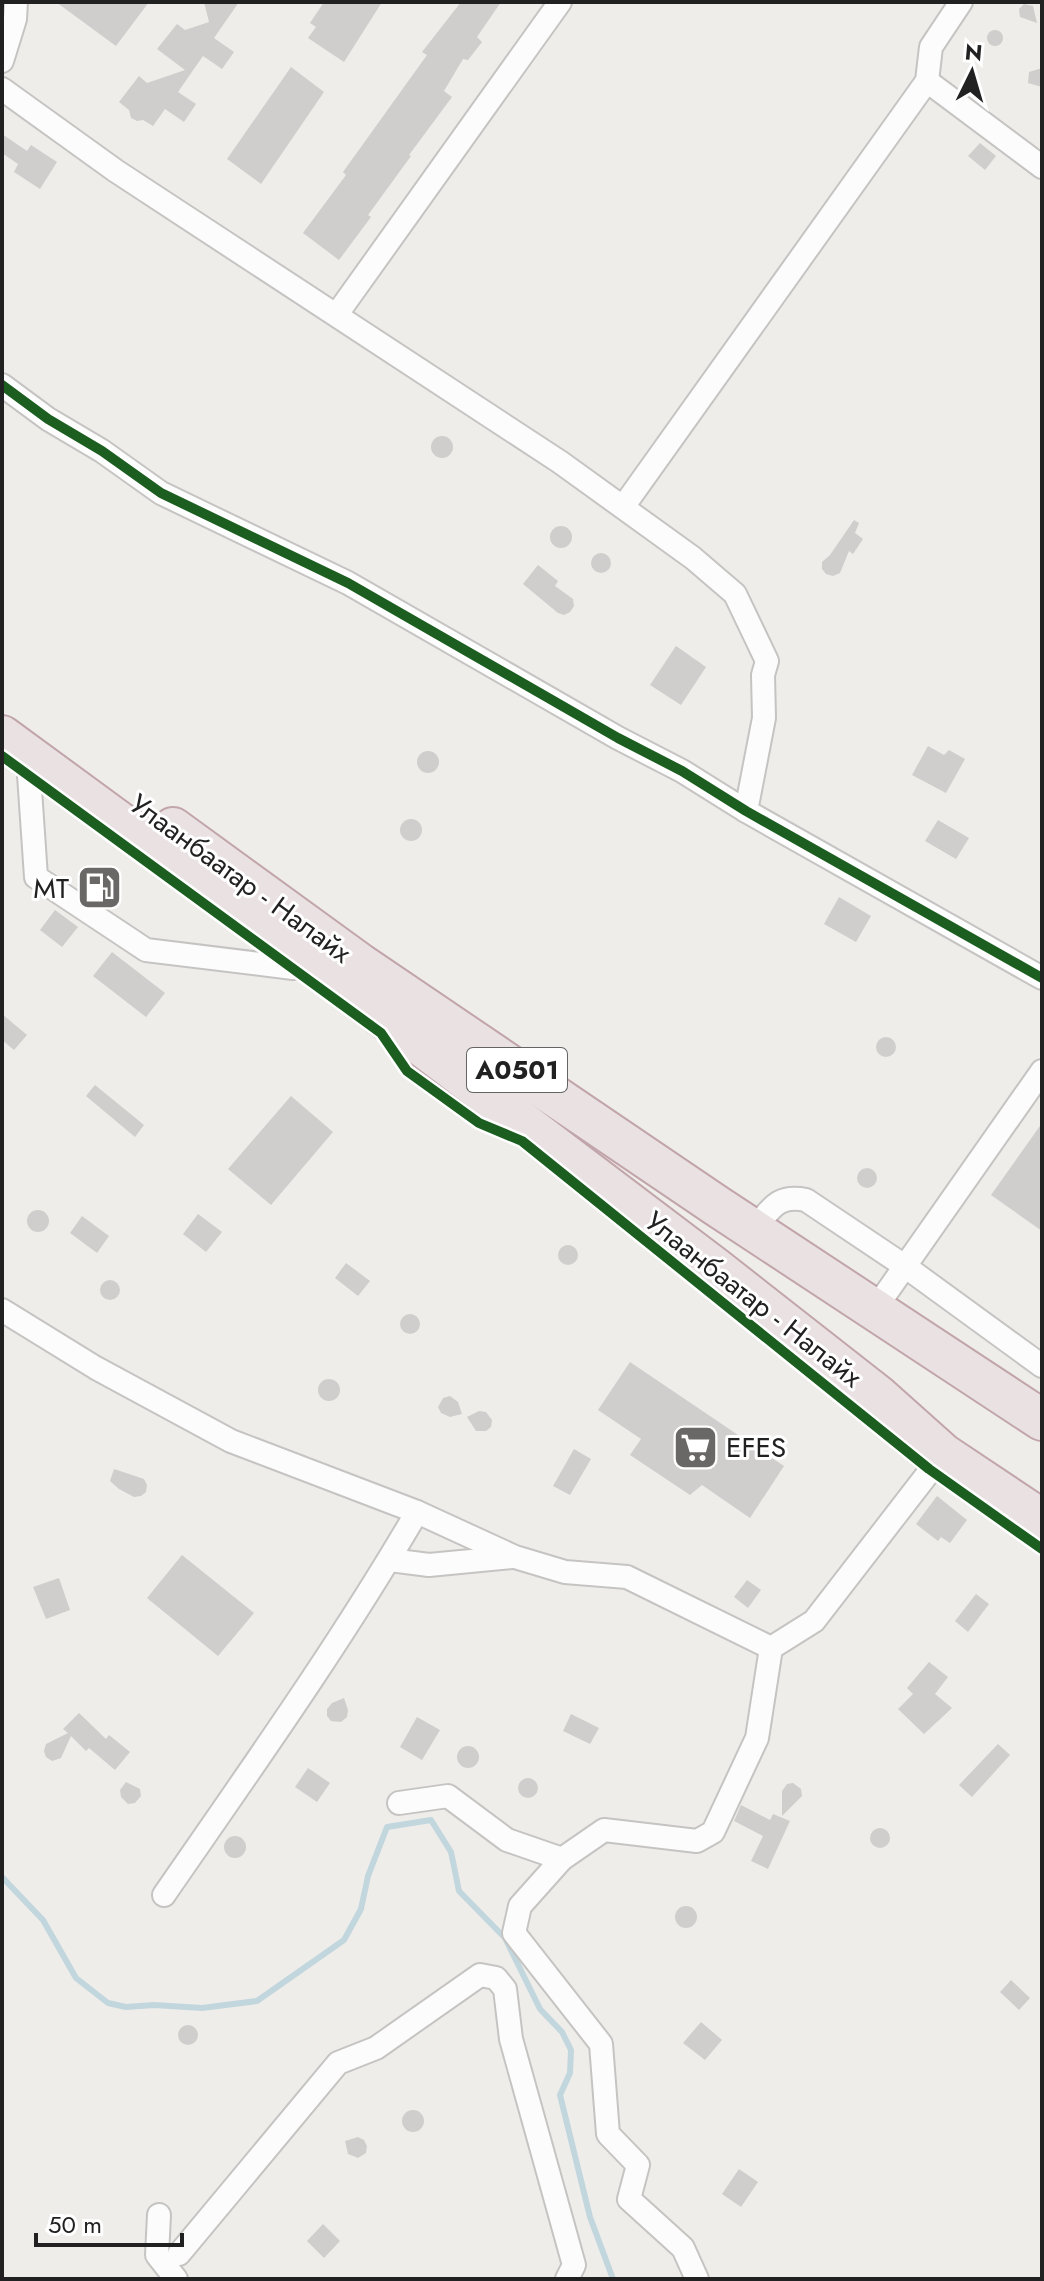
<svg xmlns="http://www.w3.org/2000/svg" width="1044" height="2281" font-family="Jost,sans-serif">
	<rect width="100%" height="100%" fill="#efedea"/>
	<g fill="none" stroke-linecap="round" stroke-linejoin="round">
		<path stroke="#c2d6de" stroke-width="6" d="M2 1877 43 1920 76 1978 108 2003 126 2007 154 2005 202 2008 257 2001 344 1940 361 1909 368 1876 387 1827 431 1820 451 1852 459 1891 505 1938 540 2009 562 2032 571 2050 570 2073 560 2095 590 2217 613 2279"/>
	</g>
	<g fill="#d0cecc">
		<path d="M56 2H149L116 46Z"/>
		<path d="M204 2H239L214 38 234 52 222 69 203 56 178 92 196 104 184 122 165 109 153 126 143 120 137 121 131 118 129 110 119 102 139 76 147 83 185 70 157 49 177 24 185 30 209 22Z"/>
		<path d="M324 2H382L344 62 308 38 316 27 310 23Z"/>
		<path d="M461 2H501L477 37 482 42 468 60 463 59 444 91 452 97 409 155 411 156 368 215 371 217 339 260 303 233 346 175 343 172 427 55 422 52Z"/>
		<path d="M1024 4 1033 6 1037 23 1020 17 1019 9Z"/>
		<circle cx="995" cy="38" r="8"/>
		<path d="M291 67 324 92 261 184 227 159Z"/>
		<path d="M1042 68V87L1028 83 1029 72Z"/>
		<path d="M2 134 27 151 31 145 57 162 40 189 14 172 18 164 2 153Z"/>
		<path d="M980 143 996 156 985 170 968 156Z"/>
		<circle cx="442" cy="447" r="11"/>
		<path d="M854 520 859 523 855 533 863 539 853 554 849 551 840 573 833 576 826 574 822 569V562L830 555Z"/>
		<circle cx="561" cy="537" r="11"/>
		<circle cx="601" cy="563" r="10"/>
		<path d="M538 565 558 581 555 586 573 599 574 606 570 612 564 615 558 613 523 584Z"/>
		<path d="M676 646 706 667 681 705 650 685Z"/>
		<path d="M928 746 944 755 949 750 965 759 946 793 912 775Z"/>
		<circle cx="428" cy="762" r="11"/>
		<circle cx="411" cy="830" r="11"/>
		<path d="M938 820 969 838 956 859 925 841Z"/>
		<path d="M839 897 871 916 856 942 824 924Z"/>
		<path d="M55 910 78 927 62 947 40 930Z"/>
		<path d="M112 952 165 993 146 1017 93 976Z"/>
		<path d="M2 1014 27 1035 14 1050 2 1040Z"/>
		<circle cx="886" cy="1047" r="10"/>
		<path d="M95 1085 144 1125 135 1137 86 1096Z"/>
		<path d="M291 1096 333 1132 271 1205 228 1169Z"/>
		<path d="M1042 1123V1231L991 1195Z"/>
		<circle cx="867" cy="1178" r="10"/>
		<circle cx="38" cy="1221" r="11"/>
		<path d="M198 1214 222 1232 206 1252 183 1234Z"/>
		<path d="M82 1216 109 1236 97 1253 70 1233Z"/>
		<circle cx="568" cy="1255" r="10"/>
		<path d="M346 1263 370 1281 358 1296 335 1278Z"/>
		<circle cx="110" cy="1290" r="10"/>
		<circle cx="410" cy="1324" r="10"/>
		<path d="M630 1362 784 1466 750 1518 702 1485 690 1495 630 1455 641 1439 598 1410Z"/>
		<circle cx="329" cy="1390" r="11"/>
		<path d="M450 1396 458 1402 462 1414 450 1417 441 1413 438 1407 443 1398Z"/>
		<path d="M479 1411 486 1412 492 1420 491 1427 486 1431H476L467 1417Z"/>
		<path d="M574 1449 591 1459 570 1495 553 1486Z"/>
		<path d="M114 1469 144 1479 147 1485 146 1492 141 1496 134 1497 119 1489 110 1481Z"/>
		<path d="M937 1496 967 1520 950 1543 941 1537 938 1541 916 1524Z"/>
		<path d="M182 1555 254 1613 218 1656 147 1598Z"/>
		<path d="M59 1578 70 1610 46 1619 33 1587Z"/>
		<path d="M747 1580 761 1590 748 1608 734 1597Z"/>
		<path d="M976 1594 989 1604 968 1632 955 1621Z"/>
		<path d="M929 1662 948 1677 935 1694 952 1708 924 1734 898 1709 913 1694 907 1688Z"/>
		<path d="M344 1698 348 1710 347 1717 341 1722 331 1721 327 1716V1709L332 1703Z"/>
		<path d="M79 1713 106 1739 109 1735 130 1752 115 1770 89 1748 86 1751 71 1736 61 1758 52 1761 46 1757 44 1751 46 1744 68 1733 63 1729Z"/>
		<path d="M571 1714 599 1728 590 1744 563 1731Z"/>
		<path d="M417 1717 440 1730 422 1760 400 1747Z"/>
		<path d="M998 1744 1010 1755 972 1797 959 1785Z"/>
		<circle cx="468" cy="1757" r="11"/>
		<path d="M308 1768 330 1783 317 1802 295 1787Z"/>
		<circle cx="528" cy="1788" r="10"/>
		<path d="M126 1782 140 1789 141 1796 135 1803 128 1804 121 1797 120 1790Z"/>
		<path d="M793 1783 801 1789 802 1796 782 1816V1791L787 1784Z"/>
		<path d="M741 1805 770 1820 773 1814 790 1821 768 1869 751 1861 763 1836 734 1821Z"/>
		<circle cx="880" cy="1838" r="10"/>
		<circle cx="235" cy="1847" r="11"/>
		<circle cx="686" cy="1917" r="11"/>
		<path d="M1011 1980 1030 1998 1019 2010 1000 1992Z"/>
		<path d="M701 2022 722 2040 705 2060 683 2043Z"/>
		<circle cx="188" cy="2035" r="10"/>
		<circle cx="413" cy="2121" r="11"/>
		<path d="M358 2137 364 2140 367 2146 366 2153 358 2158 348 2154 345 2141Z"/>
		<path d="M739 2169 758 2182 741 2207 722 2194Z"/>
		<path d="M323 2224 340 2241 324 2258 307 2241Z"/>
	</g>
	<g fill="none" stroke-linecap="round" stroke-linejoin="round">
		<defs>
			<g id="street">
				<path d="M2 61 15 19 16 2"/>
				<path d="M927 81 1042 167"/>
				<path d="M2 89 116 171 560 462 693 558 735 594 767 661 763 675 764 718 746 811"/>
				<path d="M337 314 560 2"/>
				<path d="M2 385 48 419 102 451 161 493 348 583 618 738 682 771 746 811 1042 978"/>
				<path d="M623 507 927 81 931 47 961 2"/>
				<path d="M30 757 29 775 36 877 146 950 293 968 311 966"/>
				<path d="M753 1230C771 1210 776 1194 806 1200L906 1267 1042 1366"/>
				<path d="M875 1309 1042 1071"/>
				<path d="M2 1310 96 1368 231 1441 417 1512 515 1557 565 1572 627 1577 771 1648"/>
				<path d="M390 1560 429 1565 512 1557"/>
				<path d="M399 1803 448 1796 507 1840 562 1859"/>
				<path d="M164 1895C251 1769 340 1644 417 1512"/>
				<path d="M159 2215 157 2255 176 2279"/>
				<path d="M179 2254 338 2063 376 2048 480 1975 496 1978 505 1989 511 2039 574 2265 567 2279"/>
				<path d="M697 2279 683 2248 629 2199 638 2165 608 2134 601 2044 514 1933 520 1906 562 1859 604 1830 697 1841 713 1832 757 1738 771 1648 814 1621 943 1454"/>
			</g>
			<g id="highway">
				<path d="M2 736 344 987 715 1268 877 1395 943 1454 1042 1520"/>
				<path d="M173 828 360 964 717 1206 1042 1420"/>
			</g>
		</defs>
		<use href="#street" stroke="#c5c4c2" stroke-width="26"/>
		<use href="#highway" stroke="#c1a5ab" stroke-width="44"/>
		<use href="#street" stroke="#fdfcfc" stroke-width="22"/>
		<use href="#highway" stroke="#eae2e2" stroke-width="40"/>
		<defs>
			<g id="cycleway">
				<path d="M2 385 48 419 102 451 161 493 348 583 618 738 682 771 746 811 1042 978"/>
				<path d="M2 756 381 1033 407 1071 479 1123 522 1141 929 1469 1042 1549"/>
			</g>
		</defs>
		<use href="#cycleway" stroke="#fff" stroke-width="15"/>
		<use href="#cycleway" stroke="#1b5e20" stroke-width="10"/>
	</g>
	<defs>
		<symbol id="fuel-square" viewBox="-11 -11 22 22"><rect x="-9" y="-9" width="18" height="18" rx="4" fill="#696867" stroke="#fff"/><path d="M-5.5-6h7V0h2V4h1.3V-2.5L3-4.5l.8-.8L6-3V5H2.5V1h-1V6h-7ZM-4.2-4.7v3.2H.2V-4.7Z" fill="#fff"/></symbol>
		<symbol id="supermarket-square" viewBox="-11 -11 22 22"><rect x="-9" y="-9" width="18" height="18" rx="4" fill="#696867" stroke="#fff"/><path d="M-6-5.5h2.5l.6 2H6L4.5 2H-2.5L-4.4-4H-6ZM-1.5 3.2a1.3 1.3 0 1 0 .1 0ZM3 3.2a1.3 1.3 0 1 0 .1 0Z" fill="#fff"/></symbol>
	</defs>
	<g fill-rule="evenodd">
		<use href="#fuel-square" x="74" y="862" width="51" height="51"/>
		<use href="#supermarket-square" x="670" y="1422" width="51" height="51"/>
	</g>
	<g text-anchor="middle" stroke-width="6" stroke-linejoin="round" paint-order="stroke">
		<rect fill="#fff" stroke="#646464" stroke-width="2" x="467" y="1048" width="100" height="44" rx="6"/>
		<g font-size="26" font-weight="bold" fill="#212121">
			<text x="517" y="1079">A0501</text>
		</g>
		<g font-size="28" fill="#212121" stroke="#fff">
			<text transform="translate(241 878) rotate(36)" y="10">Улаанбаатар - Налайх</text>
			<text transform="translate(754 1299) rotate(38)" y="10">Улаанбаатар - Налайх</text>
		</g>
		<g font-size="28" fill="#212121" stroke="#fff" text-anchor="end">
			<text x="69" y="898">MT</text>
			<text x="726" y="1457" text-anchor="start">EFES</text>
		</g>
	</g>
	<rect width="1044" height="2281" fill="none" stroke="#212121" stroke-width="8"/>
	<g transform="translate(972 72) rotate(5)" stroke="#ffffff" stroke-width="6" paint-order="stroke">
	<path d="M0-6L14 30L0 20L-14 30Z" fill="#212121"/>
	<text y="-12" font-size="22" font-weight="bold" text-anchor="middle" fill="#212121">N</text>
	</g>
	<path d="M36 2233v12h146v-12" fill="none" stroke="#212121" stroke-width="4"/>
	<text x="48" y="2233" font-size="24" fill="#212121" stroke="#ffffff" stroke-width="6" paint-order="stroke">50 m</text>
</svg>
